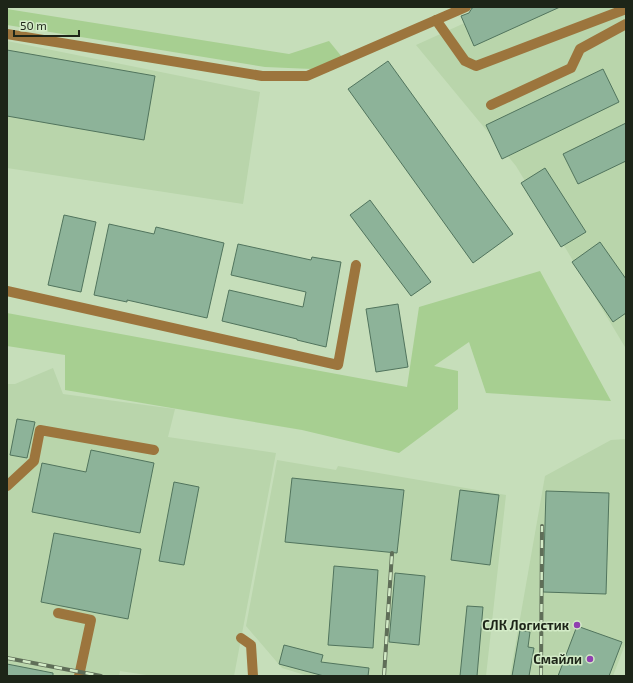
<svg xmlns="http://www.w3.org/2000/svg" width="633" height="683" font-family="'Exo 2',sans-serif">
	<rect width="100%" height="100%" fill="#c6deba"/>
	<g fill="#b9d5ab">
		<path d="M500 7H626V346L625 347 516 166 416 45Z"/>
		<path d="M7 41 260 92 243 204 7 168Z"/>
		<path d="M53 368 63 394 175 409 168 437 276 453 234 676H153L120 671 119 676H7V384H15Z"/>
		<path d="M626 439V642L613 676H510L545 476 611 440Z"/>
		<path d="M277 460 336 470 338 466 506 495 486 676H308L282 668 246 626Z"/>
	</g>
	<g fill="#a7cf91">
		<path d="M7 9 289 54 329 41 342 57 312 69 265 67 7 25Z"/>
		<path d="M540 271 611 401 486 393 469 342 434 366 458 371V409L399 453 302 430 65 390V355L7 346V313L407 387 419 307Z"/>
	</g>
	<g fill="#8db399" stroke="#51745d">
		<path d="M475 7H560L474 46 461 16 469 13 472 8Z"/>
		<path d="M7 50 155 76 144 140 7 116Z"/>
		<path d="M388 61 513 234 473 263 348 89Z"/>
		<path d="M603 69 619 102 502 159 486 125Z"/>
		<path d="M626 123V161L578 184 563 154Z"/>
		<path d="M545 168 586 232 561 247 521 183Z"/>
		<path d="M370 200 431 282 411 296 350 215Z"/>
		<path d="M64 215 96 222 81 292 48 285Z"/>
		<path d="M109 224 154 234 156 227 224 243 207 318 127 300V302L94 295Z"/>
		<path d="M600 242 626 279V313L613 322 572 262Z"/>
		<path d="M238 244 311 260 312 257 341 262 326 347 297 340V339L222 321 229 290 303 307 306 292 231 275Z"/>
		<path d="M398 304 408 367 376 372 366 309Z"/>
		<path d="M17 419 35 422 27 458 10 455Z"/>
		<path d="M91 450 154 463 140 533 32 512 42 463 86 472Z"/>
		<path d="M292 478 404 490 397 553 285 542Z"/>
		<path d="M174 482 199 487 184 565 159 561Z"/>
		<path d="M460 490 499 495 490 565 451 560Z"/>
		<path d="M546 491 609 493 606 594 543 592Z"/>
		<path d="M54 533 141 549 128 619 41 602Z"/>
		<path d="M334 566 378 570 373 648 328 645Z"/>
		<path d="M395 573 425 576 419 645 389 642Z"/>
		<path d="M467 606 483 607 477 676H460Z"/>
		<path d="M577 626 622 642 609 676H558Z"/>
		<path d="M520 630 530 632 528 647 534 648 529 676H512Z"/>
		<path d="M284 645 323 655 321 662 369 668 368 676H324L279 664Z"/>
		<path d="M7 664 53 673V676H7Z"/>
	</g>
	<g fill="none" stroke-linecap="round" stroke-linejoin="round">
		<g stroke="#9c753d" stroke-width="10">
			<path d="M436 20 465 61 476 66 626 9"/>
			<path d="M7 34 262 76H307L466 7"/>
			<path d="M491 105 571 68 580 49 626 24"/>
			<path d="M7 291 338 365 356 265"/>
			<path d="M7 486 34 461 40 430 154 450"/>
			<path d="M58 613 91 620 79 676"/>
			<path d="M241 638 251 645 253 676"/>
		</g>
		<defs>
			<g id="rail">
				<path d="M7 658 101 676"/>
				<path d="M384 676 392 553"/>
				<path d="M541 676 542 526"/>
			</g>
		</defs>
		<use href="#rail" stroke="#5f6e58" stroke-width="4"/>
		<use href="#rail" stroke="#d3ebc7" stroke-width="2.5" stroke-dasharray="8" stroke-linecap="butt"/>
	</g>
	<g fill="#9040b0" stroke="#d3ebc7" stroke-width="1.5">
		<circle cx="577" cy="625" r="4"/>
		<circle cx="590" cy="659" r="4"/>
	</g>
	<g text-anchor="middle" stroke-width="3" stroke-linejoin="round" paint-order="stroke">
		<g font-size="13" font-weight="bold" fill="#1d2518" stroke="#d3ebc7" text-anchor="end">
			<text x="569" y="630">СЛК Логистик</text>
			<text x="582" y="664">Смайли</text>
		</g>
	</g>
	<rect width="633" height="683" fill="none" stroke="#1d2518" stroke-width="16"/>
	<path d="M14 30v6h65v-6" fill="none" stroke="#1d2518" stroke-width="2"/>
	<text x="20" y="30" font-size="12" fill="#1d2518" stroke="#d3ebc7" stroke-width="3" paint-order="stroke">50 m</text>
</svg>
